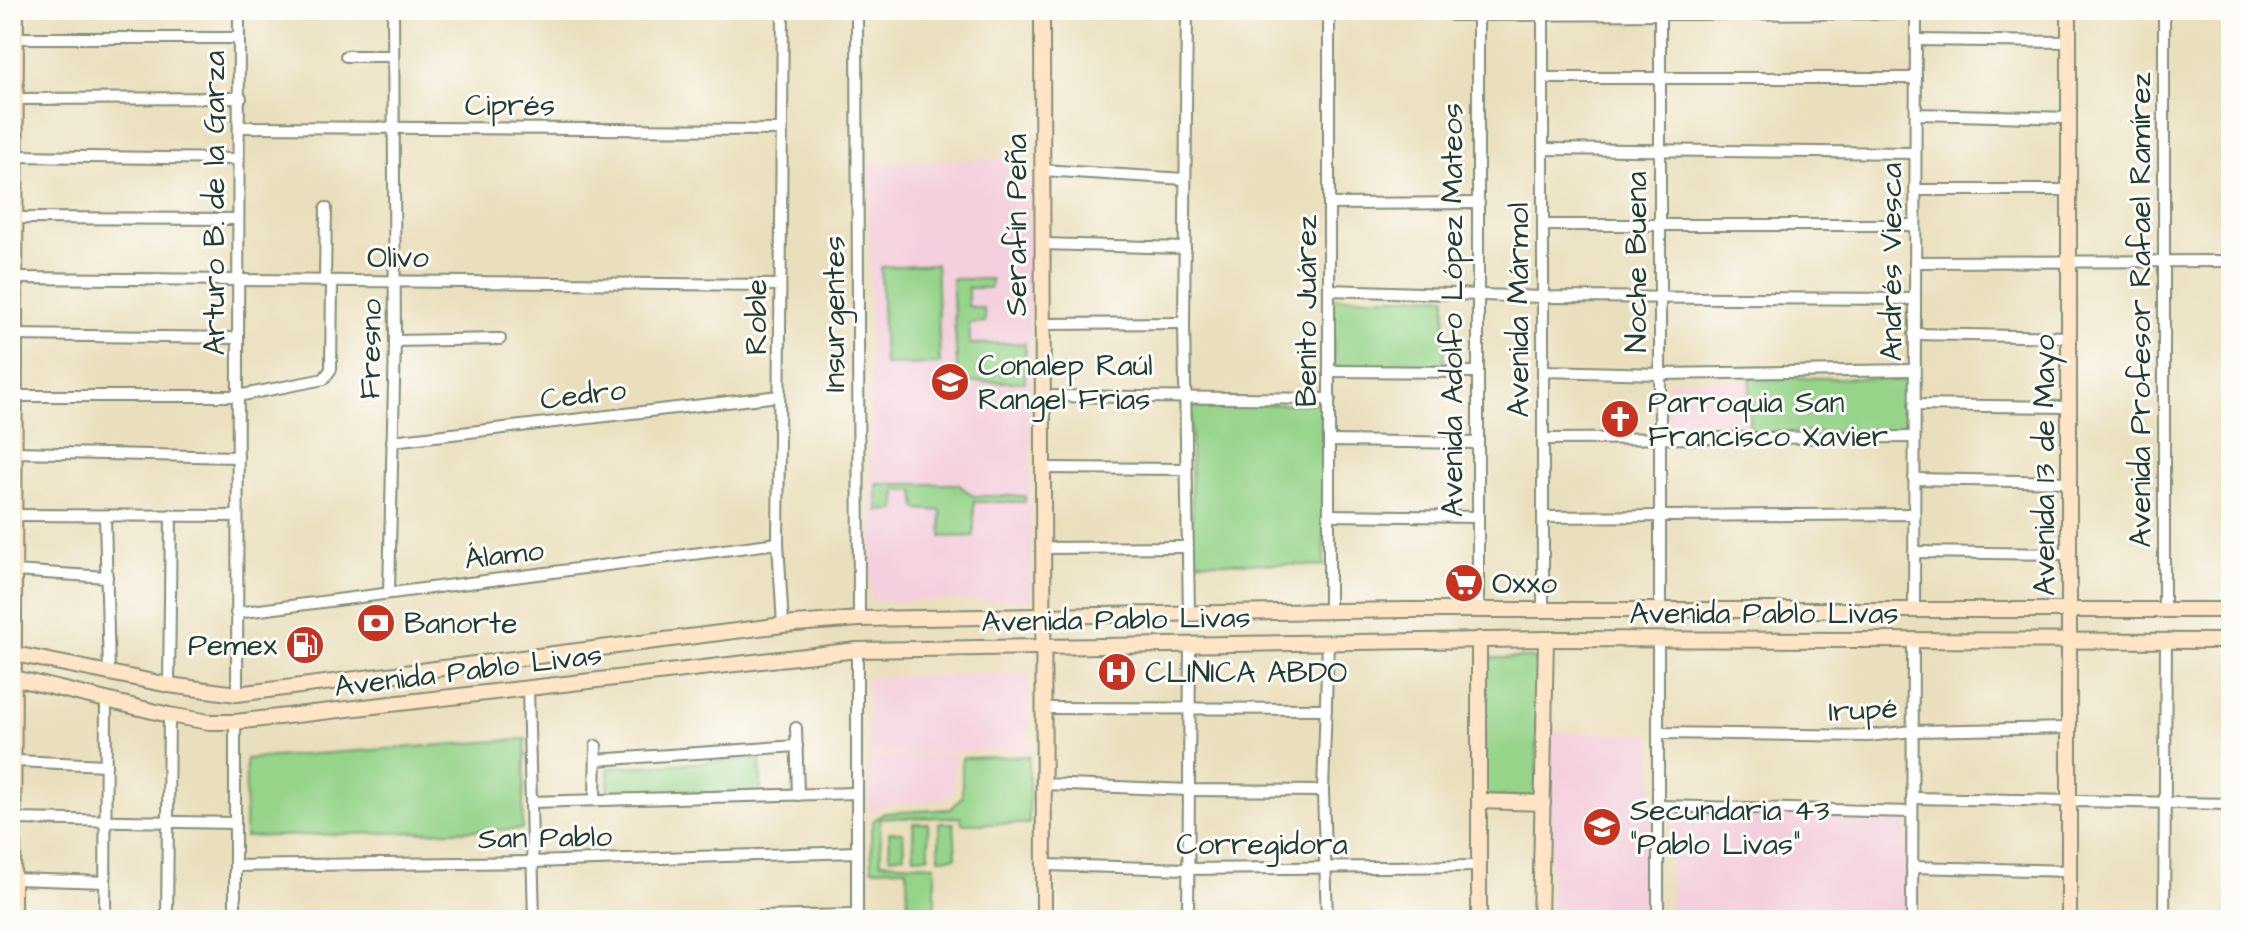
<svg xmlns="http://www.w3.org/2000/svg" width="2241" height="930" font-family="'Architects Daughter',sans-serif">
	<rect width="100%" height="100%" fill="#fdfcf7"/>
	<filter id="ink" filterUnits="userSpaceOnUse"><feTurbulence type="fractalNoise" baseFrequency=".0125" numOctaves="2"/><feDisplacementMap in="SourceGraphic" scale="16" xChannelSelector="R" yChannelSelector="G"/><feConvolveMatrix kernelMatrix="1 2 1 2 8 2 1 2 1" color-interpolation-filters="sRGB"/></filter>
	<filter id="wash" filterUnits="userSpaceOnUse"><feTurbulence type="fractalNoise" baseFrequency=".006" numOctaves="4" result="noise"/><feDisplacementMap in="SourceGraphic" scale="32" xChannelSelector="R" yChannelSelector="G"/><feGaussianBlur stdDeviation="1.8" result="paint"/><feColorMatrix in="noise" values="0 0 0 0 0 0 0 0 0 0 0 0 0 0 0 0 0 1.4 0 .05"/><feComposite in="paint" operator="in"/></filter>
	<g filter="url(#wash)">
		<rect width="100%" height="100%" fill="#eadfbc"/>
		<g fill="#f4cfdd">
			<path d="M1029 157 1031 600 871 601 869 164Z"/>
			<path d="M1750 379 1749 430H1671L1667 427V385L1670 380Z"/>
			<path d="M1029 672V750L868 754 867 677Z"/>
			<path d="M1551 731 1652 734 1653 920H1550Z"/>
			<path d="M954 754 953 788 950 795 934 801 885 805 869 814 868 757Z"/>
			<path d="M1902 814 1905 820V920H1670L1671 815Z"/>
		</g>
		<g fill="#96d48a" stroke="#5a885f" stroke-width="2">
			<path d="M936 264 940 364 884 365 881 267Z"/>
			<path d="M991 279V288H968V306L984 309 985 322 969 323 970 344 1025 343V382H958L952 279Z"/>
			<path d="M1446 296 1444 366 1334 367 1332 298Z"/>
			<path d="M1750 377 1902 379 1907 382 1906 428 1900 431 1749 433Z"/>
			<path d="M1322 403 1324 566 1192 561 1191 407Z"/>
			<path d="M877 484H958L973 496H1025V502H974V536L942 537 941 511 917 509 915 491 897 490 896 510 878 511Z"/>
			<path d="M1490 658H1533L1537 663V797L1484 796V663Z"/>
			<path d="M526 739 522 829 245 837 246 759Z"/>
			<path d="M1029 756V824H962L961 817 880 818 881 862 935 865V920H930V912L908 913 907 868 872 869 871 831 873 821 884 813 951 809 962 797V758Z"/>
			<path d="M760 759 761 794 608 793V768Z"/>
			<path d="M913 823H928L929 856 914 857Z"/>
			<path d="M939 823H954L956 857 939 858Z"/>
			<path d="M889 832H903L904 855 890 857Z"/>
		</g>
	</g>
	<g filter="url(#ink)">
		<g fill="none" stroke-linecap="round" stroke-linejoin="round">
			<defs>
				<g id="street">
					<path d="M783 10 778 543 783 625"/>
					<path d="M857 10 859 619"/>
					<path d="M1187 10 1184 323 1189 614"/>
					<path d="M1329 10V611"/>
					<path d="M1478 10V610"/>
					<path d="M1452 15 1916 13"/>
					<path d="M16 38H239"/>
					<path d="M1916 40 2069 42"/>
					<path d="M346 56H393"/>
					<path d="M1544 78H1916"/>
					<path d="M16 99 241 98"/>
					<path d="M1916 114 2070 118"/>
					<path d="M240 127 781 130"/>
					<path d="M1543 149 1915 153"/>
					<path d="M15 156 238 159"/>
					<path d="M1042 170 1185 179"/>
					<path d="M1915 190H2069"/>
					<path d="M1330 204 1479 203"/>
					<path d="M16 218 238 219"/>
					<path d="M1543 225H1914"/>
					<path d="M1042 244 1185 248"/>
					<path d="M1915 262 2231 261"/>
					<path d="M16 278 780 285"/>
					<path d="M325 281 326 208"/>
					<path d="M1329 290 1543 297 1915 299"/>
					<path d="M1043 324 1184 323"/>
					<path d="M1914 334 2069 337"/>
					<path d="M14 335 237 338"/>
					<path d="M395 341 500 339"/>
					<path d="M1329 371 1478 372"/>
					<path d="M1543 371 1660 374 1914 370"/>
					<path d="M14 396H238L324 379 331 369 332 281"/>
					<path d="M1044 396 1330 399"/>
					<path d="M1914 405 2069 407"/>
					<path d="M1545 439 1914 437"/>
					<path d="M392 441 779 396"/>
					<path d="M1330 441 1478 443"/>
					<path d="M15 452 238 457"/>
					<path d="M1044 468 1185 469"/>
					<path d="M1914 479 2070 482"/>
					<path d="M14 515 237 516"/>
					<path d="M1328 515 1477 517"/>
					<path d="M105 517 109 673"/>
					<path d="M1544 517 1914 514"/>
					<path d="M1044 548 1187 547"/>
					<path d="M1914 552 2069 554"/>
					<path d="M14 571 107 577"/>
					<path d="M389 592 395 341 393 10"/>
					<path d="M2164 609V10"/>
					<path d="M1543 610V10"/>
					<path d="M1914 610 1916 10"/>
					<path d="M1660 611V10"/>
					<path d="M236 613 778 543"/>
					<path d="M169 685 171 515"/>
					<path d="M528 689 534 920"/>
					<path d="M237 694 239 10"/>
					<path d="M1043 708 1326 709"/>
					<path d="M796 728 798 795"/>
					<path d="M1658 733 1868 736 1913 731 2069 728"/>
					<path d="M596 760 797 746"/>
					<path d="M15 761 106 765"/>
					<path d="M1044 784 1189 790 1323 791"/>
					<path d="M1912 798 2231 804"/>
					<path d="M595 800 596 746"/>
					<path d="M531 802 856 793"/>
					<path d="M1658 806 1912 812"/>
					<path d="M14 819 234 823"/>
					<path d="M1045 865 1187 869 1479 866"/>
					<path d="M235 866 532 862 857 852"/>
					<path d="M1912 867 2069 871"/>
					<path d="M14 879 105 882"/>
					<path d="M105 920 106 698"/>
					<path d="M167 920 169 715"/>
					<path d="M235 920V722"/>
					<path d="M608 920 857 915"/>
					<path d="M857 920V650"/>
					<path d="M1188 920 1190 645"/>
					<path d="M1327 920 1323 791 1328 642"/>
					<path d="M1658 920V639"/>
					<path d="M1912 920 1913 640"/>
					<path d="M2164 920 2166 640"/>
				</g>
				<g id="secondary">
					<path d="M1042 10 1044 920"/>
					<path d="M10 653 169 685 237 694 783 625 859 619 1404 610H2231"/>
					<path d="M10 677 169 715 209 722H235L857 650 1546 639 2231 641"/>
					<path d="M1480 801 1543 803"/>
					<path d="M13 920 16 10"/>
					<path d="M1479 920V639"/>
					<path d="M1540 920 1546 639"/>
					<path d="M2069 920V10"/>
				</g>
			</defs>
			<use href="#street" stroke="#848e78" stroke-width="14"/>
			<use href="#secondary" stroke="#848e78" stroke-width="18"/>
			<use href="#street" stroke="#fff" stroke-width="10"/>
			<use href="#secondary" stroke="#ffe4c6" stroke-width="14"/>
		</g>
	</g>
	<defs>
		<symbol id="university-disc" viewBox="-11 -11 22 22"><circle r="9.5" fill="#c8321e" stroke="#fdfcf7"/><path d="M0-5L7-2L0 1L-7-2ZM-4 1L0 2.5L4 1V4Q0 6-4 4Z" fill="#fff"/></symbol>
		<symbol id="church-disc" viewBox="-11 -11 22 22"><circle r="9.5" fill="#c8321e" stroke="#fdfcf7"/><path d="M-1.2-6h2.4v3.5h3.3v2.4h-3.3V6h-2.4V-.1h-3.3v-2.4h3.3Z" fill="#fff"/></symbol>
		<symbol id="supermarket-disc" viewBox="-11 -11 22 22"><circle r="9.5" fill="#c8321e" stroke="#fdfcf7"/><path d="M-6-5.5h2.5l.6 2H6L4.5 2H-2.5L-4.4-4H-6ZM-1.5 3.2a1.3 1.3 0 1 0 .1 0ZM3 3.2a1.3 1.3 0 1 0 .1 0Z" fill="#fff"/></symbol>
		<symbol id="bank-disc" viewBox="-11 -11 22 22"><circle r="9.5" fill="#c8321e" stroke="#fdfcf7"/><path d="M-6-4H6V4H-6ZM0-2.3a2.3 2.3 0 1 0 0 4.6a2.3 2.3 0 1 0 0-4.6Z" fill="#fff"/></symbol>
		<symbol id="fuel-disc" viewBox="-11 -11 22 22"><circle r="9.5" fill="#c8321e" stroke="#fdfcf7"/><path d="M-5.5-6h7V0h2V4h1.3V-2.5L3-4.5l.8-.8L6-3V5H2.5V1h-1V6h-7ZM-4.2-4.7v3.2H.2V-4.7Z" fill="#fff"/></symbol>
		<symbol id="hospital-disc" viewBox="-11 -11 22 22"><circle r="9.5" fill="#c8321e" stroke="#fdfcf7"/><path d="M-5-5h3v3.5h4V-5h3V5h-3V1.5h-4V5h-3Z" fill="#fff"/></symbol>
		<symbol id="school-disc" viewBox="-11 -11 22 22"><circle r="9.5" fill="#c8321e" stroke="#fdfcf7"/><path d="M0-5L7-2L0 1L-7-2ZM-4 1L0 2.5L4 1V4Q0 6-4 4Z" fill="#fff"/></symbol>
	</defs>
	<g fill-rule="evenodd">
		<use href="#university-disc" x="928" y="360" width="44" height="44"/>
		<use href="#church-disc" x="1598" y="397" width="44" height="44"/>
		<use href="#supermarket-disc" x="1442" y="561" width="44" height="44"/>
		<use href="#bank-disc" x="354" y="601" width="44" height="44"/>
		<use href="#fuel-disc" x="283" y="623" width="44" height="44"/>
		<use href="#hospital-disc" x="1095" y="650" width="44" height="44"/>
		<use href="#school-disc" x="1580" y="805" width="44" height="44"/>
	</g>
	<g text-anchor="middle" stroke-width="6" stroke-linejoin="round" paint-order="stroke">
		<g font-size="30" fill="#1f3d34" stroke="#fdfcf7">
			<text x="510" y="115">Ciprés</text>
			<text transform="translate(214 203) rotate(-90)" y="10">Arturo B. de la Garza</text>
			<text transform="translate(1016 225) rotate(-90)" y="10">Serafín Peña</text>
			<text x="398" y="267">Olivo</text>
			<text transform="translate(1636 262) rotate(-90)" y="10">Noche Buena</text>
			<text transform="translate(1891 262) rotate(-90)" y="10">Andrés Viesca</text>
			<text transform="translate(1452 310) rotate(-90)" y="10">Avenida Adolfo López Mateos</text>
			<text transform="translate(1518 310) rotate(-90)" y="10">Avenida Mármol</text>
			<text transform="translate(2140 310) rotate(-90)" y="10">Avenida Profesor Rafael Ramírez</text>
			<text transform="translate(1306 311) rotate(-90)" y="10">Benito Juárez</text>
			<text transform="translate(834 314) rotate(-90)" y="10">Insurgentes</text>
			<text transform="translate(756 317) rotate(-90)" y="10">Roble</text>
			<text transform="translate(370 349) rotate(-89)" y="10">Fresno</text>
			<text transform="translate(583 394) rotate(-7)" y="10">Cedro</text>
			<text transform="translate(2044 465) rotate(-90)" y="10">Avenida 13 de Mayo</text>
			<text transform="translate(504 554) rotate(-7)" y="10">Álamo</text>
			<text x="1764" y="623">Avenida Pablo Livas</text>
			<text transform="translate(1116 619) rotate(-1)" y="10">Avenida Pablo Livas</text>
			<text transform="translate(468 670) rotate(-7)" y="10">Avenida Pablo Livas</text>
			<text transform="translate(1863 709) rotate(-3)" y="10">Irupé</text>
			<text transform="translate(545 837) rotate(-1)" y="10">San Pablo</text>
			<text x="1262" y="854">Corregidora</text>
		</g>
		<g font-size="30" fill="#1f3d34" stroke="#fdfcf7" text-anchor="start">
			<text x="978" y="375">Conalep Raúl<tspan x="978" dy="34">Rangel Frias</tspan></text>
			<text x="1648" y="412">Parroquia San<tspan x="1648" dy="34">Francisco Xavier</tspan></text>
			<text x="1492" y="593">Oxxo</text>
			<text x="404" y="633">Banorte</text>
			<text x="277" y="655" text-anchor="end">Pemex</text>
			<text x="1145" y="682">CLINICA ABDO</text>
			<text x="1630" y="820">Secundaria 43<tspan x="1630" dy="34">"Pablo Livas"</tspan></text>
		</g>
	</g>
	<rect width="2241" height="930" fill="none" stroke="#fdfcf7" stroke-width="40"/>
</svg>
